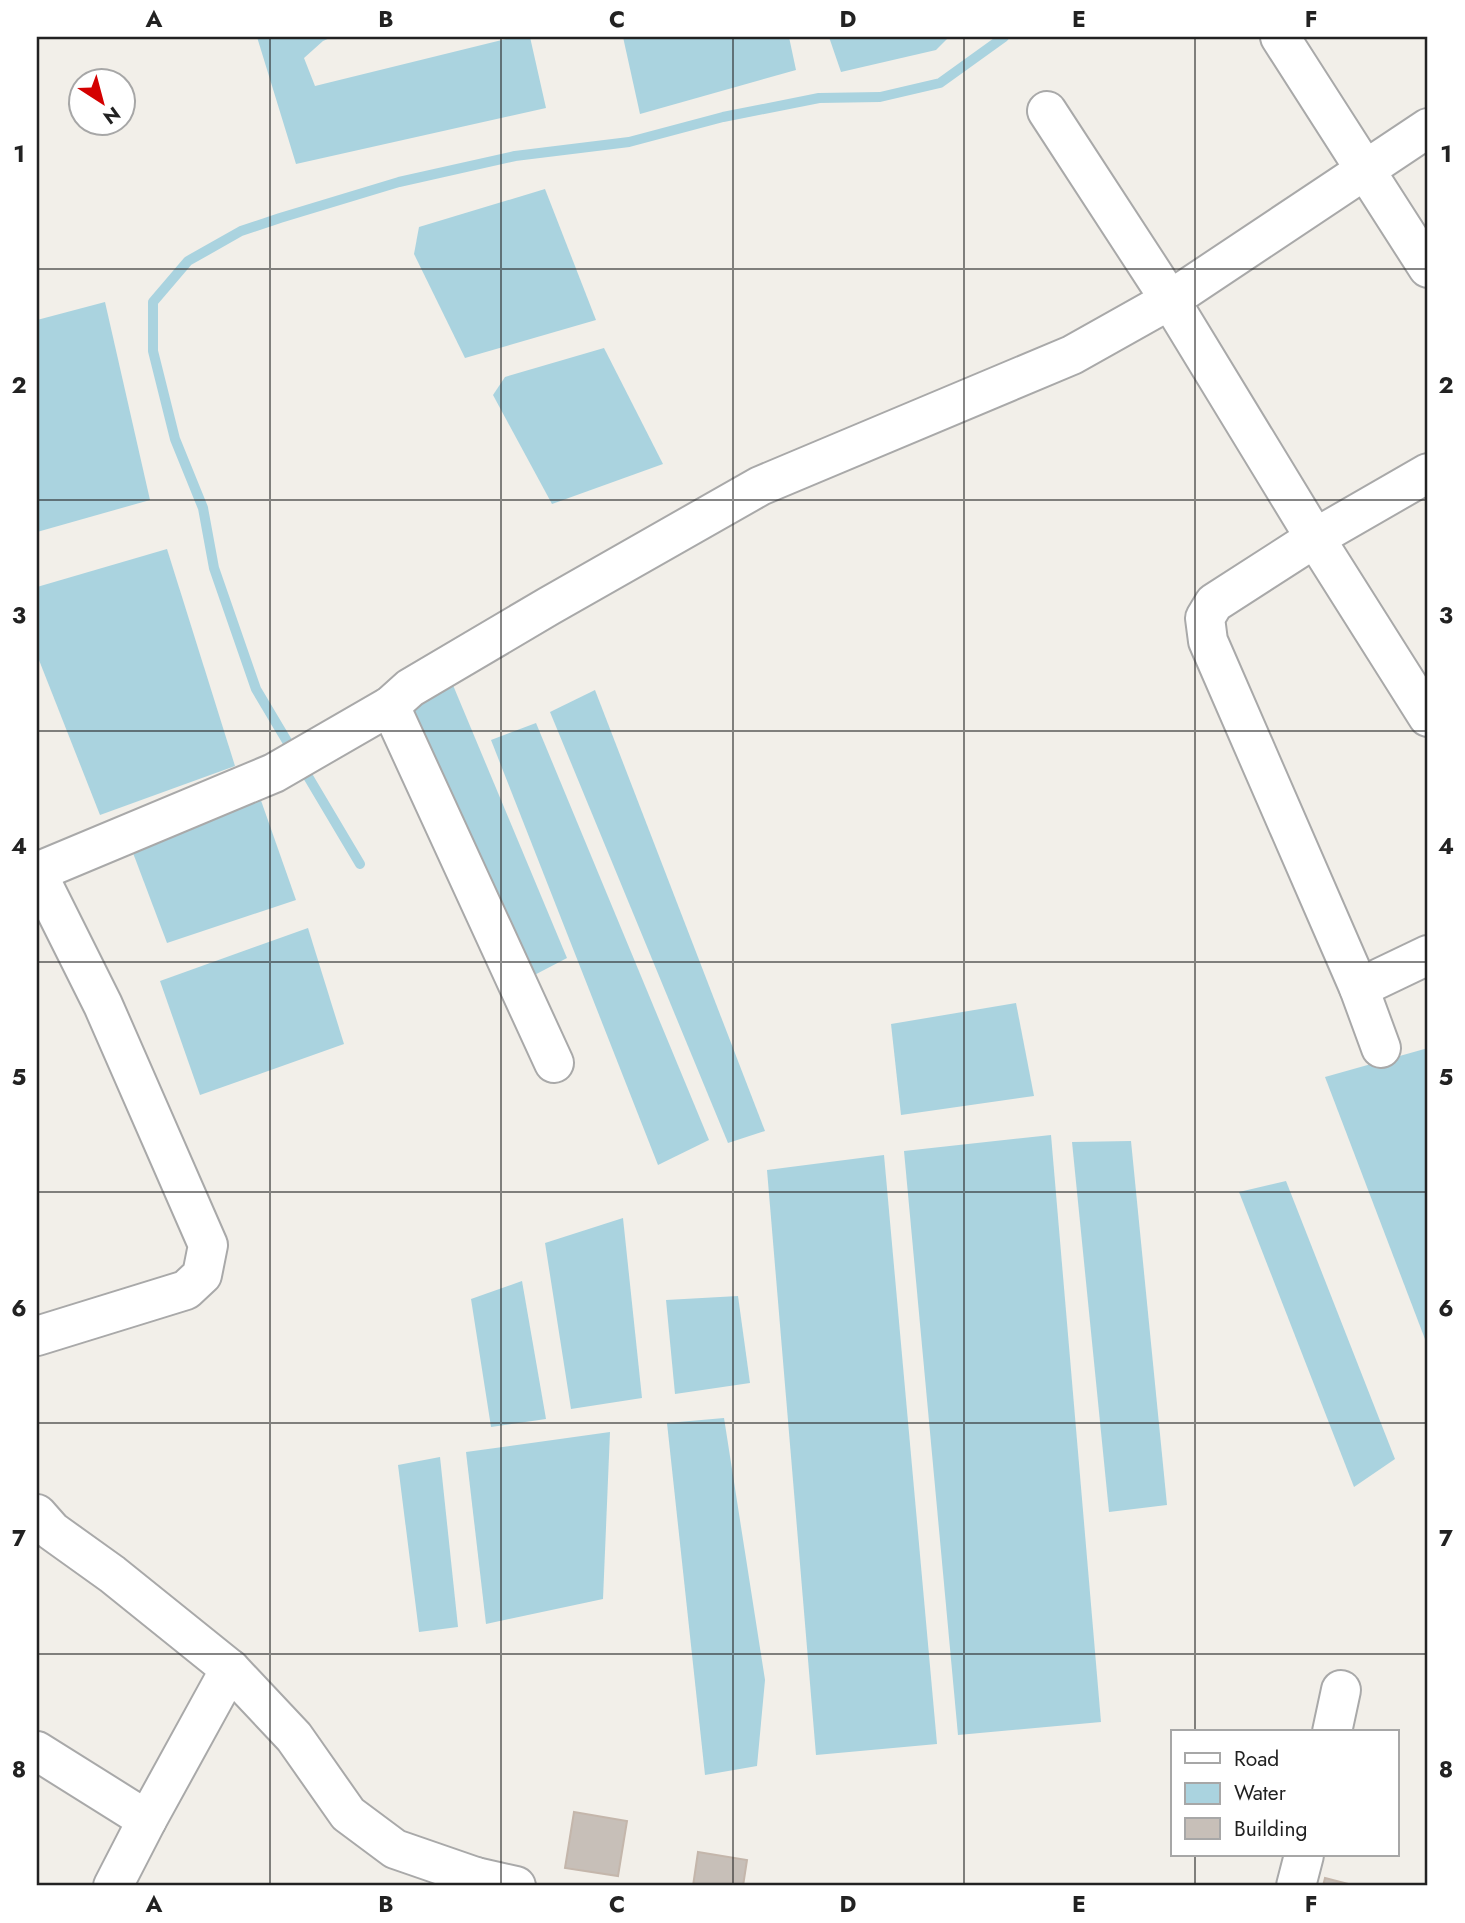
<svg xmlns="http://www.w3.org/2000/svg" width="1465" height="1923" font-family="Jost,sans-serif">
	<rect width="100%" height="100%" fill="#f2efe9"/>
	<g fill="#aad3df">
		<path d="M257 37H332L323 41 304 58 315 86 514 37H530L546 108 296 164Z"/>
		<path d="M623 37H789L796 70 640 114Z"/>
		<path d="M829 37H949L936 50 841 72Z"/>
		<path d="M545 189 596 320 465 358 414 254 419 227Z"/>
		<path d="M105 302 150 500 37 532V320Z"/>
		<path d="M604 348 663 464 552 504 493 395 505 377Z"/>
		<path d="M167 549 235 766 100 815 37 655V587Z"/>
		<path d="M450 678 567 958 523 981 404 696Z"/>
		<path d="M595 690 765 1131 728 1143 550 712Z"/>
		<path d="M536 723 709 1140 658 1165 491 740Z"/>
		<path d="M258 792 296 900 167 943 130 845Z"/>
		<path d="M308 928 344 1044 200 1095 160 981Z"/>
		<path d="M1016 1003 1034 1096 901 1115 891 1024Z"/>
		<path d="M1428 1048V1347L1325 1077Z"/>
		<path d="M1051 1135 1101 1722 958 1735 904 1151Z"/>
		<path d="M1131 1141 1167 1505 1109 1512 1072 1142Z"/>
		<path d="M884 1155 937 1744 816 1755 767 1170Z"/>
		<path d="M1286 1181 1395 1459 1354 1487 1239 1192Z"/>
		<path d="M623 1218 642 1398 571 1409 545 1243Z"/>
		<path d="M522 1281 546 1419 491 1427 471 1299Z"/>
		<path d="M738 1296 750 1383 675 1394 666 1300Z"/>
		<path d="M724 1418 765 1680 757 1766 705 1775 667 1423Z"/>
		<path d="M610 1432 603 1599 486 1624 466 1452Z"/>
		<path d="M440 1457 458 1627 419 1632 398 1465Z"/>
	</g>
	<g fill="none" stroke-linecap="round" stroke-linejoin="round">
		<path stroke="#aad3df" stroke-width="10" d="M360 864 256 689 214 568 203 508 175 439 153 351V302L188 261 241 231 280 218 399 182 515 156 629 142 723 117 819 98 880 97 940 83 1004 37"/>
	</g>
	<g fill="#c7bfb8" stroke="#c4b6ab" stroke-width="2">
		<path d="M574 1812 627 1821 618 1876 565 1868Z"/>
		<path d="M698 1852 747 1860 743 1886H693Z"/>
		<path d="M1325 1878 1356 1886H1323Z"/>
	</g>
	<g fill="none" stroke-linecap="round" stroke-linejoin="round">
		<defs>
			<g id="minor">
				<path d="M1280 37 1428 268"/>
				<path d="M1047 111 1170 300 1315 538 1428 717"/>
				<path d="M390 706 554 1063"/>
				<path d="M37 872 274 773 390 706 410 688 549 606 760 486 1072 355 1170 300 1428 128"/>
				<path d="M37 873 103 1005 208 1245 202 1275 186 1290 37 1336"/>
				<path d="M1359 988 1428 955"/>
				<path d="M1381 1048 1359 988 1208 641 1205 618 1214 603 1315 538 1428 473"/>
				<path d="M37 1514 52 1531 112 1574 230 1669 294 1737 348 1814 395 1849 476 1877 474 1886"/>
				<path d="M1332 1732 1341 1690"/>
				<path d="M37 1751 147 1820"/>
				<path d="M476 1877 516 1886"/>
				<path d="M113 1886 147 1820 230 1669"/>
				<path d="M1296 1886 1304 1855"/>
			</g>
		</defs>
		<use href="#minor" stroke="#a9a9a9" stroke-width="42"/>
		<use href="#minor" stroke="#fff" stroke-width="38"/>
	</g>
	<path fill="none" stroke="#222" stroke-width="2" stroke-opacity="0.55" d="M270 37V1886M501 37V1886M733 37V1886M964 37V1886M1195 37V1732M37 269H1428M37 500H1428M37 731H1428M37 962H1428M37 1192H1428M37 1423H1428M37 1654H1428M1195 1855V1886"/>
	<rect width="1465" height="1923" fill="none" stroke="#ffffff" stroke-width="77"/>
	<rect x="1171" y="1730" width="228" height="126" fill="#ffffff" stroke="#a7a7a7" stroke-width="2"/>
	<rect x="1185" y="1753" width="35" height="10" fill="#ffffff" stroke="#a7a7a7" stroke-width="2"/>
	<text x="1234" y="1766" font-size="21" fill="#222222">Road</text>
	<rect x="1185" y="1783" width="35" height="21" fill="#aad3df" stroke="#a7a7a7" stroke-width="2"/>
	<text x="1234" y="1800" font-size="21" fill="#222222">Water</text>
	<rect x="1185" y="1818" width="35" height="21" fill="#c7bfb8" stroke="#a7a7a7" stroke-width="2"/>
	<text x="1234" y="1836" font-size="21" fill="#222222">Building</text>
	<g transform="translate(102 102) rotate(144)"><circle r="33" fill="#ffffff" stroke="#a7a7a7" stroke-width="2"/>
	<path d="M0-5L12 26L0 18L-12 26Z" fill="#d40000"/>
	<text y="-10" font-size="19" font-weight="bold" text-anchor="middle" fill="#222222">N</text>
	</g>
	<rect x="38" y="38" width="1388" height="1846" fill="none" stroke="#222" stroke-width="2.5"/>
	<g font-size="23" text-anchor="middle" font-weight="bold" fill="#222">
		<text x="154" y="27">A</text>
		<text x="386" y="27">B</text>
		<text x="617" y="27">C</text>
		<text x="848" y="27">D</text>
		<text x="1079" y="27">E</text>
		<text x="1311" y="27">F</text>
		<text x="19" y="162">1</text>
		<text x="1446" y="162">1</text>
		<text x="19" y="393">2</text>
		<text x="1446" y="393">2</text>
		<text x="19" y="623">3</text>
		<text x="1446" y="623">3</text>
		<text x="19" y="854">4</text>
		<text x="1446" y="854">4</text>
		<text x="19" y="1085">5</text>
		<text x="1446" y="1085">5</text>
		<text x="19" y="1316">6</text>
		<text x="1446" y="1316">6</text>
		<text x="19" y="1546">7</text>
		<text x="1446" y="1546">7</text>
		<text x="19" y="1777">8</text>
		<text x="1446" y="1777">8</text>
		<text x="154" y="1912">A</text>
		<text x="386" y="1912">B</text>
		<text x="617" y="1912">C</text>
		<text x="848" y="1912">D</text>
		<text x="1079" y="1912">E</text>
		<text x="1311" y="1912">F</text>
	</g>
</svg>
